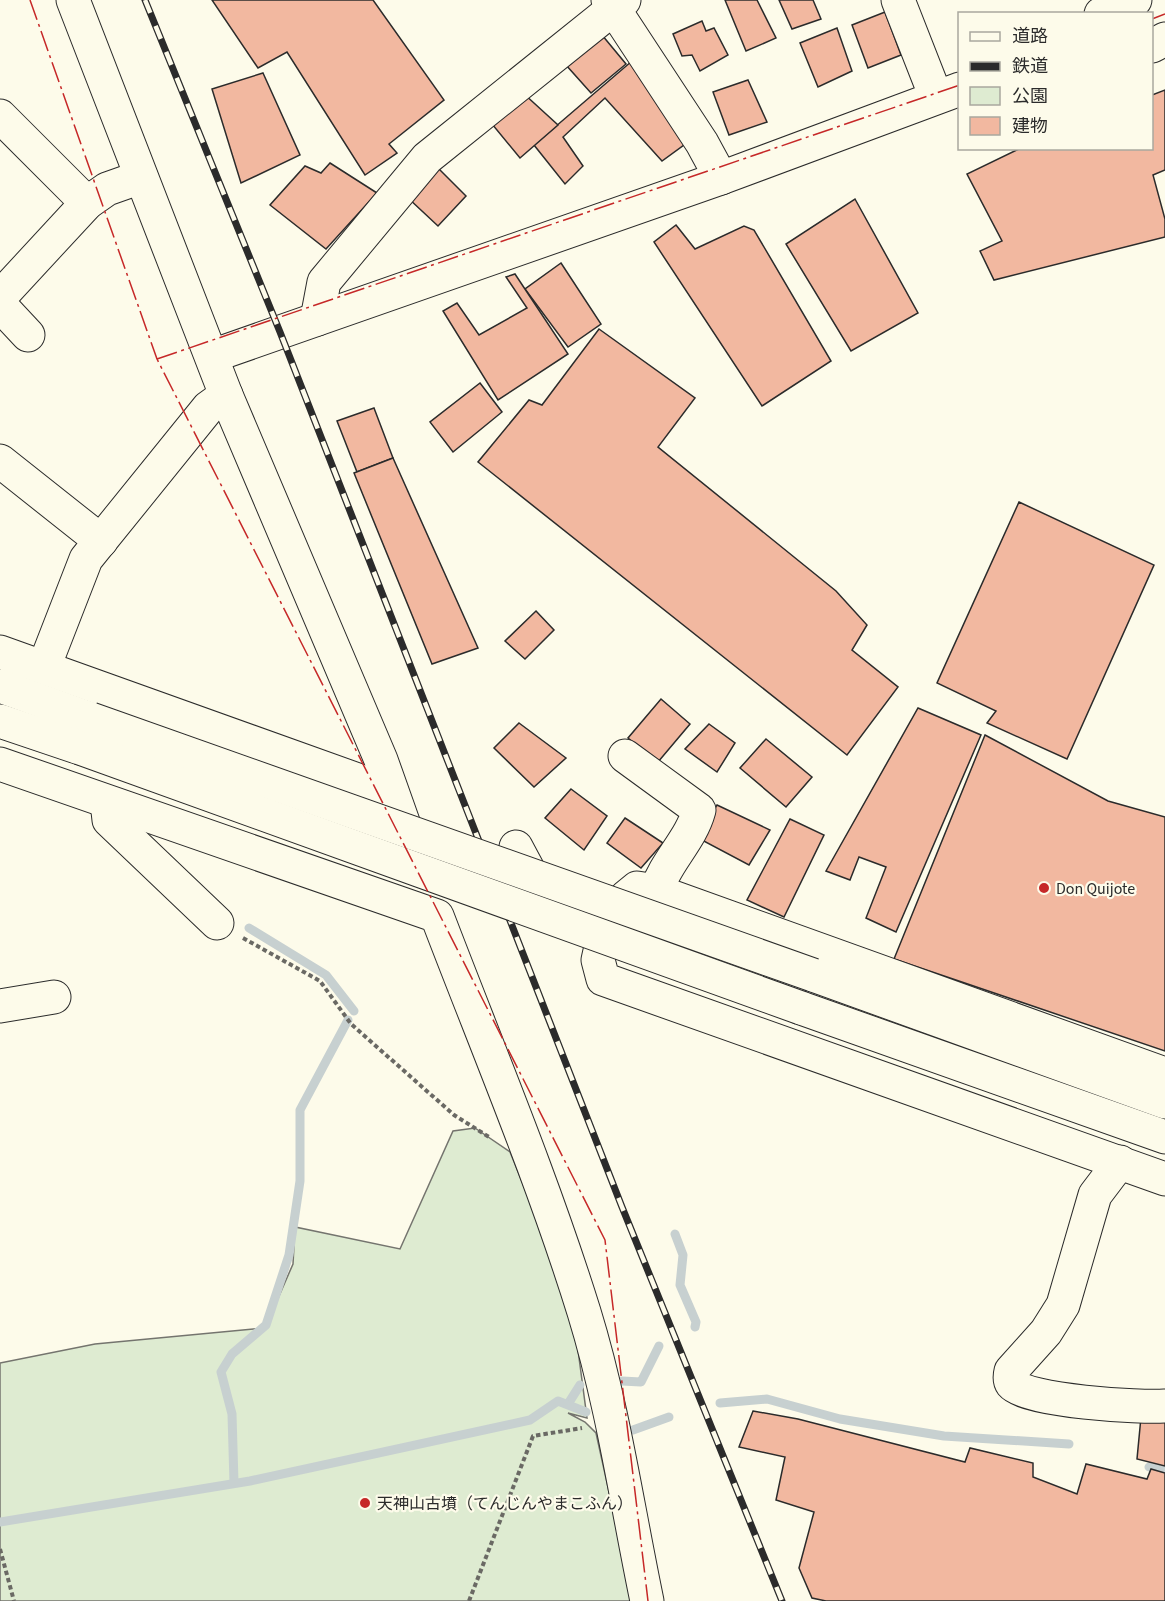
<svg xmlns="http://www.w3.org/2000/svg" width="1165" height="1601" font-family="'Source Sans 3','Noto Sans JP',sans-serif">
	<rect width="100%" height="100%" fill="#fdfbea"/>
	<path fill="#deebd1" stroke="#74746e" stroke-width="1.5" d="M475 1128 510 1152 572 1305 587 1418 568 1413 585 1422 596 1433 633 1601H0V1363L95 1344 265 1328 293 1264 295 1227 400 1249 453 1131Z"/>
	<g fill="none" stroke-linecap="round" stroke-linejoin="round">
		<g stroke="#c7d0d0" stroke-width="9">
			<path d="M249 928 326 975 354 1011"/>
			<path d="M675 1234 683 1255 680 1285 696 1322 695 1327"/>
			<path d="M622 1381 641 1382 659 1346"/>
			<path d="M720 1403 767 1399 840 1419 944 1436 1069 1444"/>
			<path d="M568 1404 580 1385"/>
			<path d="M633 1430 669 1417"/>
			<path d="M1149 1467 1165 1471"/>
			<path d="M234 1483 232 1414 221 1372 232 1354 266 1325 289 1255 300 1181V1110L348 1020"/>
			<path d="M0 1522 250 1481 530 1420 558 1401 586 1412"/>
		</g>
	</g>
	<g fill="#f2b8a0" stroke="#2b2b2b" stroke-width="1.5">
		<path d="M212 0H373L444 100 389 144 397 153 365 175 287 52 258 68Z"/>
		<path d="M725 0H757L776 38 746 51Z"/>
		<path d="M779 0H813L821 19 792 29Z"/>
		<path d="M885 12 901 55 868 68 852 25Z"/>
		<path d="M702 21 706 31 714 28 728 55 700 71 692 55 682 56 673 34Z"/>
		<path d="M837 28 852 71 818 87 800 43Z"/>
		<path d="M602 35 626 64 591 93 566 65Z"/>
		<path d="M632 61 688 142 662 161 605 98 563 137 583 166 565 184 534 145Z"/>
		<path d="M263 73 300 155 241 183 212 89Z"/>
		<path d="M748 80 767 122 729 135 713 92Z"/>
		<path d="M1165 90V170L1153 175 1165 219V237L994 280 980 251 1002 241 967 174 1021 148H1152V95Z"/>
		<path d="M523 93 558 125 520 158 483 113Z"/>
		<path d="M330 163 377 193 326 249 270 205 305 166 321 173Z"/>
		<path d="M436 166 466 196 438 226 407 197Z"/>
		<path d="M855 199 918 313 851 351 786 244Z"/>
		<path d="M676 225 695 249 744 226 754 230 831 361 762 406 654 242Z"/>
		<path d="M561 263 601 324 568 347 525 289Z"/>
		<path d="M515 274 568 354 498 400 443 311 457 303 479 335 527 308 506 277Z"/>
		<path d="M599 329 695 398 658 447 836 591 867 625 852 650 898 687 847 755 478 462 529 400 542 405Z"/>
		<path d="M480 383 502 412 453 452 430 422Z"/>
		<path d="M374 408 393 458 357 472 337 421Z"/>
		<path d="M393 458 478 648 432 664 354 473Z"/>
		<path d="M1019 502 1154 565 1067 759 987 723 996 711 937 683Z"/>
		<path d="M536 611 554 630 525 659 505 641Z"/>
		<path d="M661 699 690 724 658 762 628 738Z"/>
		<path d="M918 708 981 735 896 932 866 918 886 867 859 857 850 880 826 871Z"/>
		<path d="M519 723 566 758 534 787 494 748Z"/>
		<path d="M709 724 735 743 717 772 685 749Z"/>
		<path d="M985 735 1108 801 1165 817V1051L894 959Z"/>
		<path d="M766 739 812 777 786 807 740 768Z"/>
		<path d="M571 789 607 816 584 850 545 818Z"/>
		<path d="M717 805 770 830 749 865 698 838Z"/>
		<path d="M625 818 663 843 641 868 607 843Z"/>
		<path d="M790 819 824 835 784 917 747 900Z"/>
		<path d="M753 1411 798 1419 965 1462 970 1448 1033 1463V1477L1077 1494 1086 1464 1147 1479 1151 1469 1165 1473V1601H826L812 1598 799 1568 814 1512 776 1500 785 1457 739 1447Z"/>
		<path d="M1165 1412V1466L1137 1459 1141 1417Z"/>
	</g>
	<g fill="none" stroke-linecap="round" stroke-linejoin="round">
		<defs>
			<g id="minor">
				<path d="M73 0 226 395 381 760 414 853"/>
				<path d="M608 0 702 143 721 178"/>
				<path d="M898 0 936 97"/>
				<path d="M1101 14 1135 0"/>
				<path d="M1152 46 1165 39"/>
				<path d="M0 116 87 203"/>
				<path d="M0 297 87 203 107 189 141 177"/>
				<path d="M0 305 28 335"/>
				<path d="M317 319 324 282 427 158 624 0"/>
				<path d="M212 356 721 178 960 89"/>
				<path d="M0 461 101 541"/>
				<path d="M0 652 391 792"/>
				<path d="M44 667 86 559 208 408 226 395"/>
				<path d="M0 686 91 719"/>
				<path d="M0 721 80 748"/>
				<path d="M625 756 699 810C691 840 666 861 656 891"/>
				<path d="M0 764 437 916C487 1047 542 1177 584 1312 613 1406 627 1505 647 1601"/>
				<path d="M107 802 109 820 217 923"/>
				<path d="M516 847 539 890 610 926"/>
				<path d="M813 975 1165 1102"/>
				<path d="M0 1006 54 997"/>
				<path d="M801 1008 1165 1137"/>
				<path d="M1165 1074 656 891 637 888 626 897 600 951 598 960 603 979 1165 1179"/>
				<path d="M1120 1162 1095 1195 1063 1305 1046 1332 1011 1371C1010 1375 1009 1380 1012 1384 1026 1401 1141 1408 1165 1406"/>
			</g>
		</defs>
		<use href="#minor" stroke="#2b2b2b" stroke-width="35"/>
		<g stroke="#6a6964" stroke-width="4" stroke-dasharray="4.5 3" stroke-linecap="butt">
			<path d="M243 938 320 981 351 1024 454 1115 489 1137"/>
			<path d="M0 1549 14 1601"/>
			<path d="M469 1601 533 1436 582 1428"/>
		</g>
		<use href="#minor" stroke="#fdfbea" stroke-width="33"/>
		<defs>
			<path id="rail" d="M145 0 280 332 622 1207 782 1601"/>
		</defs>
		<use href="#rail" stroke="#2b2b2b" stroke-width="7"/>
		<use href="#rail" stroke="#fdfbea" stroke-width="4.5" stroke-dasharray="14" stroke-linecap="butt"/>
		<defs>
			<g id="minor-bridge">
				<path d="M91 719 813 975"/>
				<path d="M80 748 801 1008"/>
			</g>
		</defs>
		<use href="#minor-bridge" stroke="#2b2b2b" stroke-width="35" stroke-linecap="butt"/>
		<use href="#minor-bridge" stroke="#fdfbea" stroke-width="33"/>
		<g stroke="#c62828" stroke-width="1.5" stroke-dasharray="21 4.5 3 4.5" stroke-linecap="butt">
			<path d="M30 0 157 359 605 1240 648 1601"/>
			<path d="M1152 19 1165 14"/>
			<path d="M157 359 960 85"/>
		</g>
	</g>
	<g fill="#c62828" stroke="#fdfbea" stroke-width="2">
		<circle cx="1044" cy="888" r="6"/>
		<circle cx="365" cy="1503" r="6"/>
	</g>
	<g text-anchor="middle" stroke-width="4.5" stroke-linejoin="round" paint-order="stroke">
		<g font-size="16" fill="#2b2b2b" stroke="#fdfbea" text-anchor="start">
			<text x="1056" y="894">Don Quijote</text>
			<text x="377" y="1509">天神山古墳（てんじんやまこふん）</text>
		</g>
	</g>
	<rect x="958" y="12" width="195" height="138" fill="#fdfbea" stroke="#a9a89e" stroke-width="1.5"/>
	<rect x="970" y="32" width="30" height="9" fill="#fdfbea" stroke="#a9a89e" stroke-width="1.5"/>
	<text x="1012" y="42" font-size="18" fill="#2b2b2b">道路</text>
	<rect x="970" y="62" width="30" height="9" fill="#2b2b2b" stroke="#a9a89e" stroke-width="1.5"/>
	<text x="1012" y="72" font-size="18" fill="#2b2b2b">鉄道</text>
	<rect x="970" y="87" width="30" height="18" fill="#deebd1" stroke="#a9a89e" stroke-width="1.5"/>
	<text x="1012" y="102" font-size="18" fill="#2b2b2b">公園</text>
	<rect x="970" y="117" width="30" height="18" fill="#f2b8a0" stroke="#a9a89e" stroke-width="1.5"/>
	<text x="1012" y="132" font-size="18" fill="#2b2b2b">建物</text>
</svg>
